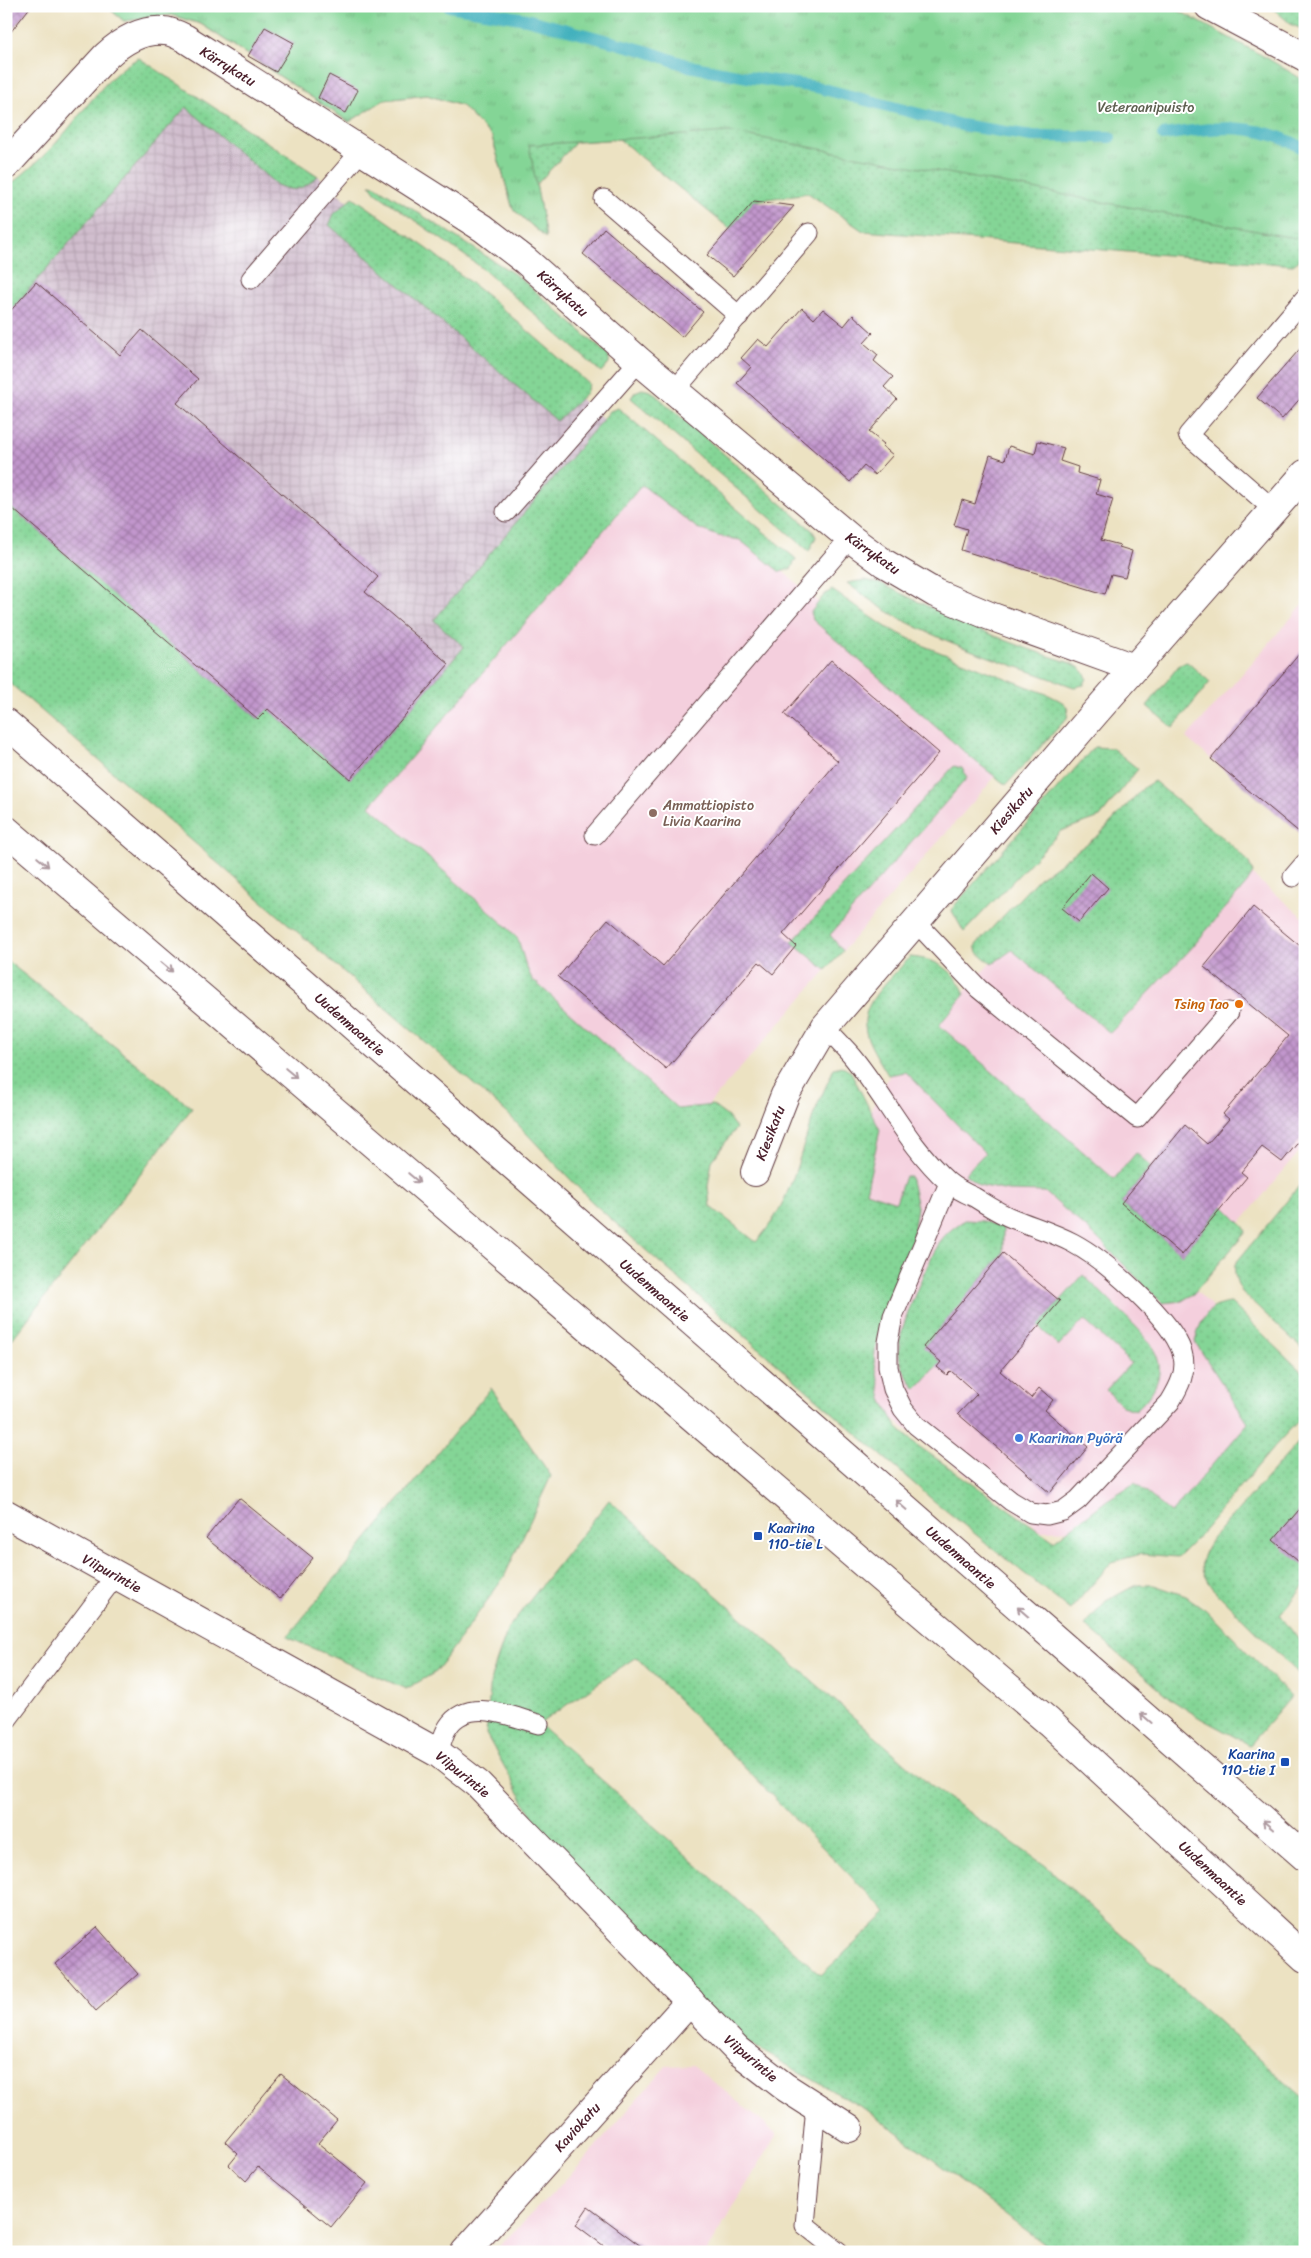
<svg xmlns="http://www.w3.org/2000/svg" width="1311" height="2258" font-family="Sriracha,sans-serif">
	<defs>
		<pattern id="industrial-grid" width="8" height="8" patternUnits="userSpaceOnUse" patternTransform="scale(1.25)"><rect width="8" height="8" fill="#d0bdcd"/><path d="M0 4h8M4 0v8" fill="none" stroke="#b4a2b0"/></pattern>
		<pattern id="grass-dots" width="8" height="8" patternUnits="userSpaceOnUse" patternTransform="scale(1.25)"><rect width="8" height="8" fill="#84d596"/><path d="M2 2h.1M6 6h.1" fill="none" stroke="#74b681" stroke-width="1.8" stroke-linecap="round"/></pattern>
		<pattern id="park-tufts" width="24" height="20" patternUnits="userSpaceOnUse" patternTransform="scale(1.25)"><rect width="24" height="20" fill="#84d596"/><path d="M3 7l-1-3M5 7V3M7 7l1-3M15 17l-1-3M17 17v-4M19 17l1-3" fill="none" stroke="#74b681"/></pattern>
		<pattern id="building-cross-hatch" width="8" height="8" patternUnits="userSpaceOnUse" patternTransform="scale(1.25)"><rect width="8" height="8" fill="#c297cd"/><path d="M0 0l8 8M0 8l8-8" fill="none" stroke="#a07ba7"/></pattern>
	</defs>
	<rect width="100%" height="100%" fill="#fff"/>
	<filter id="ink" filterUnits="userSpaceOnUse"><feTurbulence type="fractalNoise" baseFrequency=".02" numOctaves="2"/><feDisplacementMap in="SourceGraphic" scale="10" xChannelSelector="R" yChannelSelector="G"/><feConvolveMatrix kernelMatrix="1 2 1 2 8 2 1 2 1" color-interpolation-filters="sRGB"/></filter>
	<filter id="wash" filterUnits="userSpaceOnUse"><feTurbulence type="fractalNoise" baseFrequency=".0096" numOctaves="4" result="noise"/><feDisplacementMap in="SourceGraphic" scale="20" xChannelSelector="R" yChannelSelector="G"/><feGaussianBlur stdDeviation="1.12" result="paint"/><feColorMatrix in="noise" values="0 0 0 0 0 0 0 0 0 0 0 0 0 0 0 0 0 1.4 0 .05"/><feComposite in="paint" operator="in"/></filter>
	<g filter="url(#wash)">
		<rect width="100%" height="100%" fill="#ece2c2"/>
		<g fill="#f4cfdd">
			<path d="M647 456 894 666 1015 754 689 1127 293 872Z"/>
			<path d="M1305 602V837L1186 738Z"/>
			<path d="M1250 873 1305 919V1145L1189 1284 1296 1389 1181 1528 1042 1531 822 1366 850 1148 910 1038 963 994 1006 945Z"/>
			<path d="M693 2065 777 2134 706 2252H493L582 2163 666 2066Z"/>
		</g>
		<path fill="url(#industrial-grid)" d="M137 61 318 176 647 456 293 872 6 621V214Z"/>
		<g fill="url(#grass-dots)" stroke="#677a60" fill-rule="evenodd">
			<path d="M106 6H689L1305 226V256L1293 265 863 231 808 193 754 201 730 229 619 139 576 142 536 185 546 238 513 209 492 137 462 106 427 95 384 100 349 122 201 24 171 15 124 21Z"/>
			<path d="M1270 6H1305V30L1292 25Z"/>
			<path d="M139 58 318 176C303 188 297 194 277 185L186 107 6 316V188C26 172 46 155 63 135 84 111 110 71 139 58Z"/>
			<path d="M370 185 376 186 519 277 609 356V363L601 372 478 265 376 193Z"/>
			<path d="M353 197 429 250 490 298 589 384 586 393 557 421 329 225 334 214Z"/>
			<path d="M642 389 651 391 813 531 816 537 809 551 631 398 635 392Z"/>
			<path d="M618 408 796 559 791 569 780 572 740 540 718 536 697 528 642 485 370 806 507 927 518 939 526 966 532 979 678 1109 712 1105 728 1117 736 1128 712 1161 708 1186 710 1206 756 1242C788 1207 796 1168 810 1125 816 1106 826 1087 834 1068L841 1066 851 1072 880 1130 866 1192 896 1202 905 1176H910L917 1207 912 1241 880 1321 874 1359 882 1399 897 1427 917 1445 1054 1541 1107 1500 1135 1483 1171 1513 1248 1423 1195 1342C1201 1320 1206 1305 1231 1303L1305 1375V1410L1299 1420 1273 1448 1199 1536 1178 1557 1141 1554 1112 1562 1070 1610 934 1501 649 1253 591 1201 507 1113 6 680V503L258 719 268 709 350 779 464 647 434 620 610 411Z"/>
			<path d="M865 580 880 583C935 610 991 637 1049 656 1063 661 1082 663 1087 678L1084 685 1074 687C1017 666 955 648 901 619 882 609 864 596 847 583Z"/>
			<path d="M832 590 886 627 924 646 1049 695C1060 701 1071 703 1067 718L1006 785 975 761 813 620 811 612 824 595Z"/>
			<path d="M1187 662 1210 682 1173 728 1147 706 1180 664Z"/>
			<path d="M1094 747 1112 748 1138 769 1100 817 1061 831 964 932 952 911 954 906Z"/>
			<path d="M954 766 962 768 967 778 830 935 843 951 826 970 792 942Z"/>
			<path d="M1154 781 1237 850 1249 863 1253 873 1247 883 1188 952 1110 1033 1012 950 992 964 977 952 975 946 1038 879 1099 835 1144 787Z"/>
			<path d="M910 957C937 959 954 969 965 994L939 1025 1114 1179 1136 1153 1151 1166 1121 1203 1182 1255 1223 1206 1244 1227 1246 1232 1193 1294 1182 1301 1162 1303 1094 1235 1045 1192 1008 1191 979 1185 965 1174 985 1153 906 1072 888 1075C880 1061 866 1042 865 1026 862 1000 895 975 910 957Z"/>
			<path d="M6 960 192 1108 6 1347Z"/>
			<path d="M1305 1179V1351L1242 1292C1236 1282 1234 1275 1235 1264Z"/>
			<path d="M965 1220 983 1221 1003 1228V1253L924 1347 941 1362 916 1389C907 1378 898 1364 899 1348 899 1327 928 1262 939 1243 946 1233 955 1226 965 1220Z"/>
			<path d="M1083 1275C1097 1288 1111 1302 1124 1315 1158 1347 1177 1372 1136 1410L1122 1406 1106 1390 1131 1363 1084 1320 1059 1346 1038 1326Z"/>
			<path d="M491 1388 551 1476 504 1577 436 1672 406 1689 287 1637Z"/>
			<path d="M1305 1435V1503L1274 1540 1305 1567V1585L1280 1615 1305 1648V1680L1212 1588C1197 1567 1199 1559 1213 1538Z"/>
			<path d="M609 1500 931 1786 1046 1866 1305 2100V2252H1055L870 2112 734 2035 652 1962 532 1816 486 1734 491 1678 508 1628ZM636 1657 887 1913 821 1975 539 1724Z"/>
			<path d="M1136 1585H1154L1186 1596 1206 1610 1291 1697 1250 1745 1200 1718 1172 1700 1085 1625 1106 1601Z"/>
		</g>
		<path fill="url(#park-tufts)" stroke="#677a60" d="M106 6H1170L1267 58 1305 81V240L729 132 529 145 546 238 513 209 492 137 462 106 427 95 384 100 349 122 201 24 171 15 124 21Z"/>
		<g fill="none" stroke-linecap="round" stroke-linejoin="round">
			<g stroke="#42b1bd" stroke-width="12">
				<path d="M449 6 526 19 646 51 689 66 753 78 816 87 961 125 1032 136 1110 137"/>
				<path d="M1163 135C1218 127 1254 121 1305 149"/>
			</g>
		</g>
		<g id="blocks">
			<g fill="url(#building-cross-hatch)">
				<path d="M6 6H31L6 38Z"/>
				<path d="M265 27 294 43 276 72 248 56Z"/>
				<path d="M329 75 358 90 346 113 318 98Z"/>
				<path d="M754 201 794 206 733 276 707 255Z"/>
				<path d="M604 228 703 312 682 337 583 254Z"/>
				<path d="M36 282 120 355 142 330 198 379 177 403 378 577 365 592 449 664 350 779 268 709 258 719 6 503V316Z"/>
				<path d="M802 308 814 319 823 309 844 326 853 315 873 333 864 343 878 355 874 361 893 377 884 387 897 399 869 432 884 444 882 446 893 455 875 475 864 466 850 482 737 383 751 367 741 358 758 339 768 347Z"/>
				<path d="M1305 343V393L1282 419 1257 398Z"/>
				<path d="M1038 441 1064 448 1060 461 1078 467 1077 473 1100 480 1096 494 1113 499 1101 540 1120 545 1119 547 1132 551 1125 577 1111 574 1105 594 961 550 967 529 954 525 962 500 975 504 990 455 1005 460 1009 446 1035 454Z"/>
				<path d="M1305 647V827L1300 833 1211 759Z"/>
				<path d="M831 660 939 753 783 934 796 946 773 974 759 962 666 1069 558 977 608 919 663 966 838 761 784 714Z"/>
				<path d="M1091 873 1108 888 1079 922 1062 908Z"/>
				<path d="M1253 907 1305 950V1134L1282 1162 1262 1147 1241 1172 1247 1177 1182 1255 1121 1203 1185 1125 1207 1144 1229 1119 1223 1114 1288 1036 1204 967Z"/>
				<path d="M1003 1253 1060 1301 1000 1371 1031 1398 1039 1388 1053 1400 1045 1410 1088 1447 1050 1493 958 1414 977 1394 951 1371 947 1375 937 1367 941 1362 923 1347Z"/>
				<path d="M239 1498 313 1558 280 1599 206 1538Z"/>
				<path d="M1305 1503V1567L1273 1540Z"/>
				<path d="M97 1927 138 1974 96 2011 55 1964Z"/>
				<path d="M281 2074 337 2120 318 2143 367 2183 331 2227 258 2167 246 2181 229 2165 238 2154 225 2142Z"/>
				<path d="M588 2207 649 2252H600L604 2246 576 2225Z"/>
			</g>
		</g>
	</g>
	<g filter="url(#ink)">
		<use href="#blocks" fill-opacity="0" stroke="#623c42" stroke-width="1"/>
		<g fill="none" stroke-linecap="round" stroke-linejoin="round">
			<defs>
				<g id="service">
					<path d="M604 199 739 316"/>
					<path d="M251 279 362 150"/>
					<path d="M675 390 809 233"/>
					<path d="M1273 509 1188 435 1305 298"/>
					<path d="M506 512 639 361"/>
					<path d="M595 835 850 538"/>
					<path d="M1293 877 1305 863"/>
					<path d="M915 921 979 989 1137 1118 1229 1012"/>
					<path d="M825 1027C834 1037 843 1046 851 1055 885 1096 908 1146 948 1182 955 1188 965 1193 974 1197 987 1205 1000 1214 1014 1219 1034 1227 1054 1233 1073 1243 1105 1260 1171 1318 1182 1352 1188 1371 1179 1387 1170 1402L1078 1500 1063 1511 1047 1515 1031 1513 1011 1501 916 1425 903 1409 893 1389 888 1367V1342L893 1316 949 1183"/>
					<path d="M6 1721 116 1575"/>
					<path d="M438 1753C441 1745 443 1734 448 1727 468 1696 511 1717 539 1724"/>
					<path d="M816 2106 805 2225 839 2252"/>
				</g>
				<g id="minor">
					<path d="M6 165 106 56C121 42 141 29 164 31 171 31 180 36 186 39L483 228 526 261 639 361 850 538 884 563 935 593 990 616 1134 668"/>
					<path d="M755 1172 785 1095 825 1027 1095 713 1305 474"/>
					<path d="M6 1514 438 1753 478 1784 737 2050 785 2087 849 2128"/>
					<path d="M465 2252 690 2001"/>
				</g>
				<path id="tertiary" d="M1209 6 1305 57"/>
				<g id="secondary">
					<path d="M6 723 1305 1857"/>
					<path d="M6 830 1049 1722 1305 1958"/>
				</g>
			</defs>
			<use href="#service" stroke="#623c42" stroke-width="21"/>
			<use href="#minor" stroke="#623c42" stroke-width="30"/>
			<use href="#tertiary" stroke="#623c42" stroke-width="30"/>
			<use href="#secondary" stroke="#623c42" stroke-width="30"/>
			<use href="#service" stroke="#fff" stroke-width="19"/>
			<use href="#minor" stroke="#fff" stroke-width="28"/>
			<use href="#tertiary" stroke="#fff" stroke-width="28"/>
			<use href="#secondary" stroke="#fff" stroke-width="28"/>
		</g>
		<defs><path id="oneway-shaft" d="M-6 0H5M1.5-3L5.5 0L1.5 3" fill="none" stroke-width="1.6" stroke-linecap="round" stroke-linejoin="round" transform="scale(1.25)"/></defs>
		<g stroke="#ae9aa0">
			<use href="#oneway-shaft" transform="translate(43 862) rotate(40)"/>
			<use href="#oneway-shaft" transform="translate(167 967) rotate(40)"/>
			<use href="#oneway-shaft" transform="translate(291 1073) rotate(40)"/>
			<use href="#oneway-shaft" transform="translate(414 1178) rotate(40)"/>
			<use href="#oneway-shaft" transform="translate(901 1505) rotate(-139)"/>
			<use href="#oneway-shaft" transform="translate(1023 1612) rotate(-139)"/>
			<use href="#oneway-shaft" transform="translate(1146 1718) rotate(-139)"/>
			<use href="#oneway-shaft" transform="translate(1268 1825) rotate(-139)"/>
		</g>
	</g>
	<circle fill="#8d6e63" stroke="#fff" stroke-width="2" cx="653" cy="813" r="5"/>
	<circle fill="#e8710a" stroke="#fff" stroke-width="2" cx="1239" cy="1004" r="5"/>
	<circle fill="#3f7fe0" stroke="#fff" stroke-width="2" cx="1019" cy="1438" r="5"/>
	<g fill="#1a4fb4" stroke="#fff" stroke-width="2">
		<rect x="753" y="1531" width="10" height="10" rx="2.5"/>
		<rect x="1280" y="1757" width="10" height="10" rx="2.5"/>
	</g>
	<g text-anchor="middle" stroke-width="4" stroke-linejoin="round" paint-order="stroke">
		<g font-size="14" fill="#4a1f2b" stroke="#fff">
			<text transform="translate(228 66) rotate(32)" y="5">Kärrykatu</text>
			<text transform="translate(563 293) rotate(42)" y="5">Kärrykatu</text>
			<text transform="translate(873 553) rotate(35)" y="5">Kärrykatu</text>
			<text transform="translate(1011 810) rotate(-49)" y="5">Kiesikatu</text>
			<text transform="translate(350 1024) rotate(41)" y="5">Uudenmaantie</text>
			<text transform="translate(770 1133) rotate(-69)" y="5">Kiesikatu</text>
			<text transform="translate(655 1290) rotate(41)" y="5">Uudenmaantie</text>
			<text transform="translate(961 1557) rotate(41)" y="5">Uudenmaantie</text>
			<text transform="translate(112 1573) rotate(29)" y="5">Viipurintie</text>
			<text transform="translate(463 1774) rotate(39)" y="5">Viipurintie</text>
			<text transform="translate(1213 1873) rotate(43)" y="5">Uudenmaantie</text>
			<text transform="translate(751 2058) rotate(40)" y="5">Viipurintie</text>
			<text transform="translate(577 2127) rotate(-48)" y="5">Kaviokatu</text>
		</g>
		<g font-size="14" fill="#5e5f50" stroke="#fff">
			<text x="1146" y="112">Veteraanipuisto</text>
		</g>
		<g font-size="14" fill="#785e54" stroke="#fff" text-anchor="start">
			<text x="663" y="810">Ammattiopisto<tspan x="663" dy="16">Livia Kaarina</tspan></text>
		</g>
		<g font-size="14" fill="#c56008" stroke="#fff" text-anchor="end">
			<text x="1229" y="1009">Tsing Tao</text>
		</g>
		<g font-size="14" fill="#366cbe" stroke="#fff" text-anchor="start">
			<text x="1029" y="1443">Kaarinan Pyörä</text>
		</g>
		<g font-size="14" fill="#164399" stroke="#fff" text-anchor="start">
			<text x="768" y="1533">Kaarina<tspan x="768" dy="16">110-tie L</tspan></text>
			<text x="1275" y="1759" text-anchor="end">Kaarina<tspan x="1275" dy="16">110-tie I</tspan></text>
		</g>
	</g>
	<rect width="1311" height="2258" fill="none" stroke="#fff" stroke-width="25"/>
</svg>
